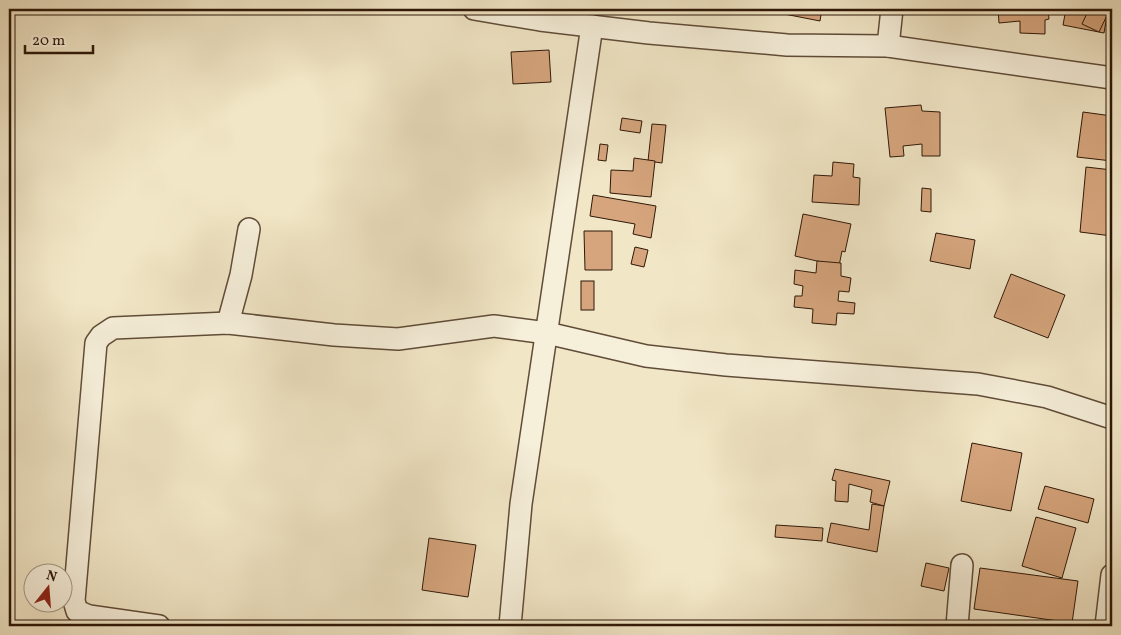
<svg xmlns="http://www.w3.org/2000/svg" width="1121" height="635" font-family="Vollkorn,serif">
	<rect width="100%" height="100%" fill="#f1e6c6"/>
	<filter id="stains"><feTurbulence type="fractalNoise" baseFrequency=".004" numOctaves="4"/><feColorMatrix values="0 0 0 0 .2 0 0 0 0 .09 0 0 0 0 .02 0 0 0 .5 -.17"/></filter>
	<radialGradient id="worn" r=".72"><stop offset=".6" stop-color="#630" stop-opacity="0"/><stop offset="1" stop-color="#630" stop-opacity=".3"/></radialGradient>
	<g fill="#d6a57d" stroke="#2f1808">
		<path d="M769 9H822L820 21 769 11Z"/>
		<path d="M998 9H1048L1049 19 1045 20V34L1020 33V21L999 23Z"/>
		<path d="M1066 9H1108L1104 33 1063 25Z"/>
		<path d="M1089 9H1110L1099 32 1082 24Z"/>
		<path d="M549 50 551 82 513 84 511 52Z"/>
		<path d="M921 105 922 111 940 112V156H922V144L903 146 904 156 890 157 885 108Z"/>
		<path d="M1083 112 1112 116V161L1077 157Z"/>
		<path d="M622 118 642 121 640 133 620 130Z"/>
		<path d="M652 124 666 125 662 163 648 161Z"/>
		<path d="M600 144 608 145 606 161 598 160Z"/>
		<path d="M634 158 655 161 651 197 610 193 611 170 633 171Z"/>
		<path d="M833 162 854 164 853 177 860 178 859 205 812 202 814 175 832 176Z"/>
		<path d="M1086 167 1112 170V236L1080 232Z"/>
		<path d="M922 188 931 189V212L921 211Z"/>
		<path d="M593 195 656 206 651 238 633 234 635 224 590 216Z"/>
		<path d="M803 214 851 224 845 252 842 251 839 266 795 256Z"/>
		<path d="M584 231H612V270H585Z"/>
		<path d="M936 233 975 240 970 269 930 261Z"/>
		<path d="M635 247 648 250 644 267 631 264Z"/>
		<path d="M817 261 841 263V276L851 278 849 292 839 291 838 301 855 303 854 314 837 313 836 325 812 323 813 309 794 307 795 296H802L803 286 794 284 795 270 816 273Z"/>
		<path d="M1011 274 1065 295 1048 338 994 317Z"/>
		<rect x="581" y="281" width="13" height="29"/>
		<path d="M972 443 1022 453 1011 511 961 501Z"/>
		<path d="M835 469 890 481 884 506 870 502 872 490 849 484 848 502 835 501 836 481 832 480Z"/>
		<path d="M1045 486 1094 499 1088 523 1038 509Z"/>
		<path d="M872 504 884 506 877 552 827 542 831 523 869 530Z"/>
		<path d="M1036 517 1076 528 1062 578 1022 566Z"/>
		<path d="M776 525 823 528 822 541 775 537Z"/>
		<path d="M429 538 476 545 468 597 422 590Z"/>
		<path d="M926 563 949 568 944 591 921 586Z"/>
		<path d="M980 568 1078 581 1072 623 974 609Z"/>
	</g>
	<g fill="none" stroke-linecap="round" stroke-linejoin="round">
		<defs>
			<g id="street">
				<path d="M474 9 540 20 649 33 787 45 888 46 1112 78"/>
				<path d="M888 46 892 9"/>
				<path d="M228 323 241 275 249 229"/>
				<path d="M159 626 89 616 77 611 74 601 96 343 101 336 113 328 228 323 334 335 398 339 494 326 547 333 646 356 726 365 978 384 1047 397 1112 418"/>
				<path d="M510 626 521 504 592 26"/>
				<path d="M957 626 962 565"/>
				<path d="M1106 626 1112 575"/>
			</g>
		</defs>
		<use href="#street" stroke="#604c38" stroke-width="24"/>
		<use href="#street" stroke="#f6efda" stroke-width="21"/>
	</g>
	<rect width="1121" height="635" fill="none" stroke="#f1e6c6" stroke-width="30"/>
	<rect x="10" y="10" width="1101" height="615" fill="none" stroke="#2f1808" stroke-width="2.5"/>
	<rect x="15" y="15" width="1091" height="605" fill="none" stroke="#2f1808"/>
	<g transform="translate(48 588) rotate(17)"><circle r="24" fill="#f6efda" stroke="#a69986"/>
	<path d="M0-4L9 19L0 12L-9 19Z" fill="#8f2418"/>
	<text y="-8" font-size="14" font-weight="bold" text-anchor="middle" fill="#2f1808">N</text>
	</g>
	<path d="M25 45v8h68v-8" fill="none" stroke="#2f1808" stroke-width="2.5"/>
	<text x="32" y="45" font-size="15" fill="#2f1808" stroke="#f6efda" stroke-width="4" paint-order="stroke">20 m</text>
	<rect width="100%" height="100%" filter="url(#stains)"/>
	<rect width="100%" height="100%" fill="url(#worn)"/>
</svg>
